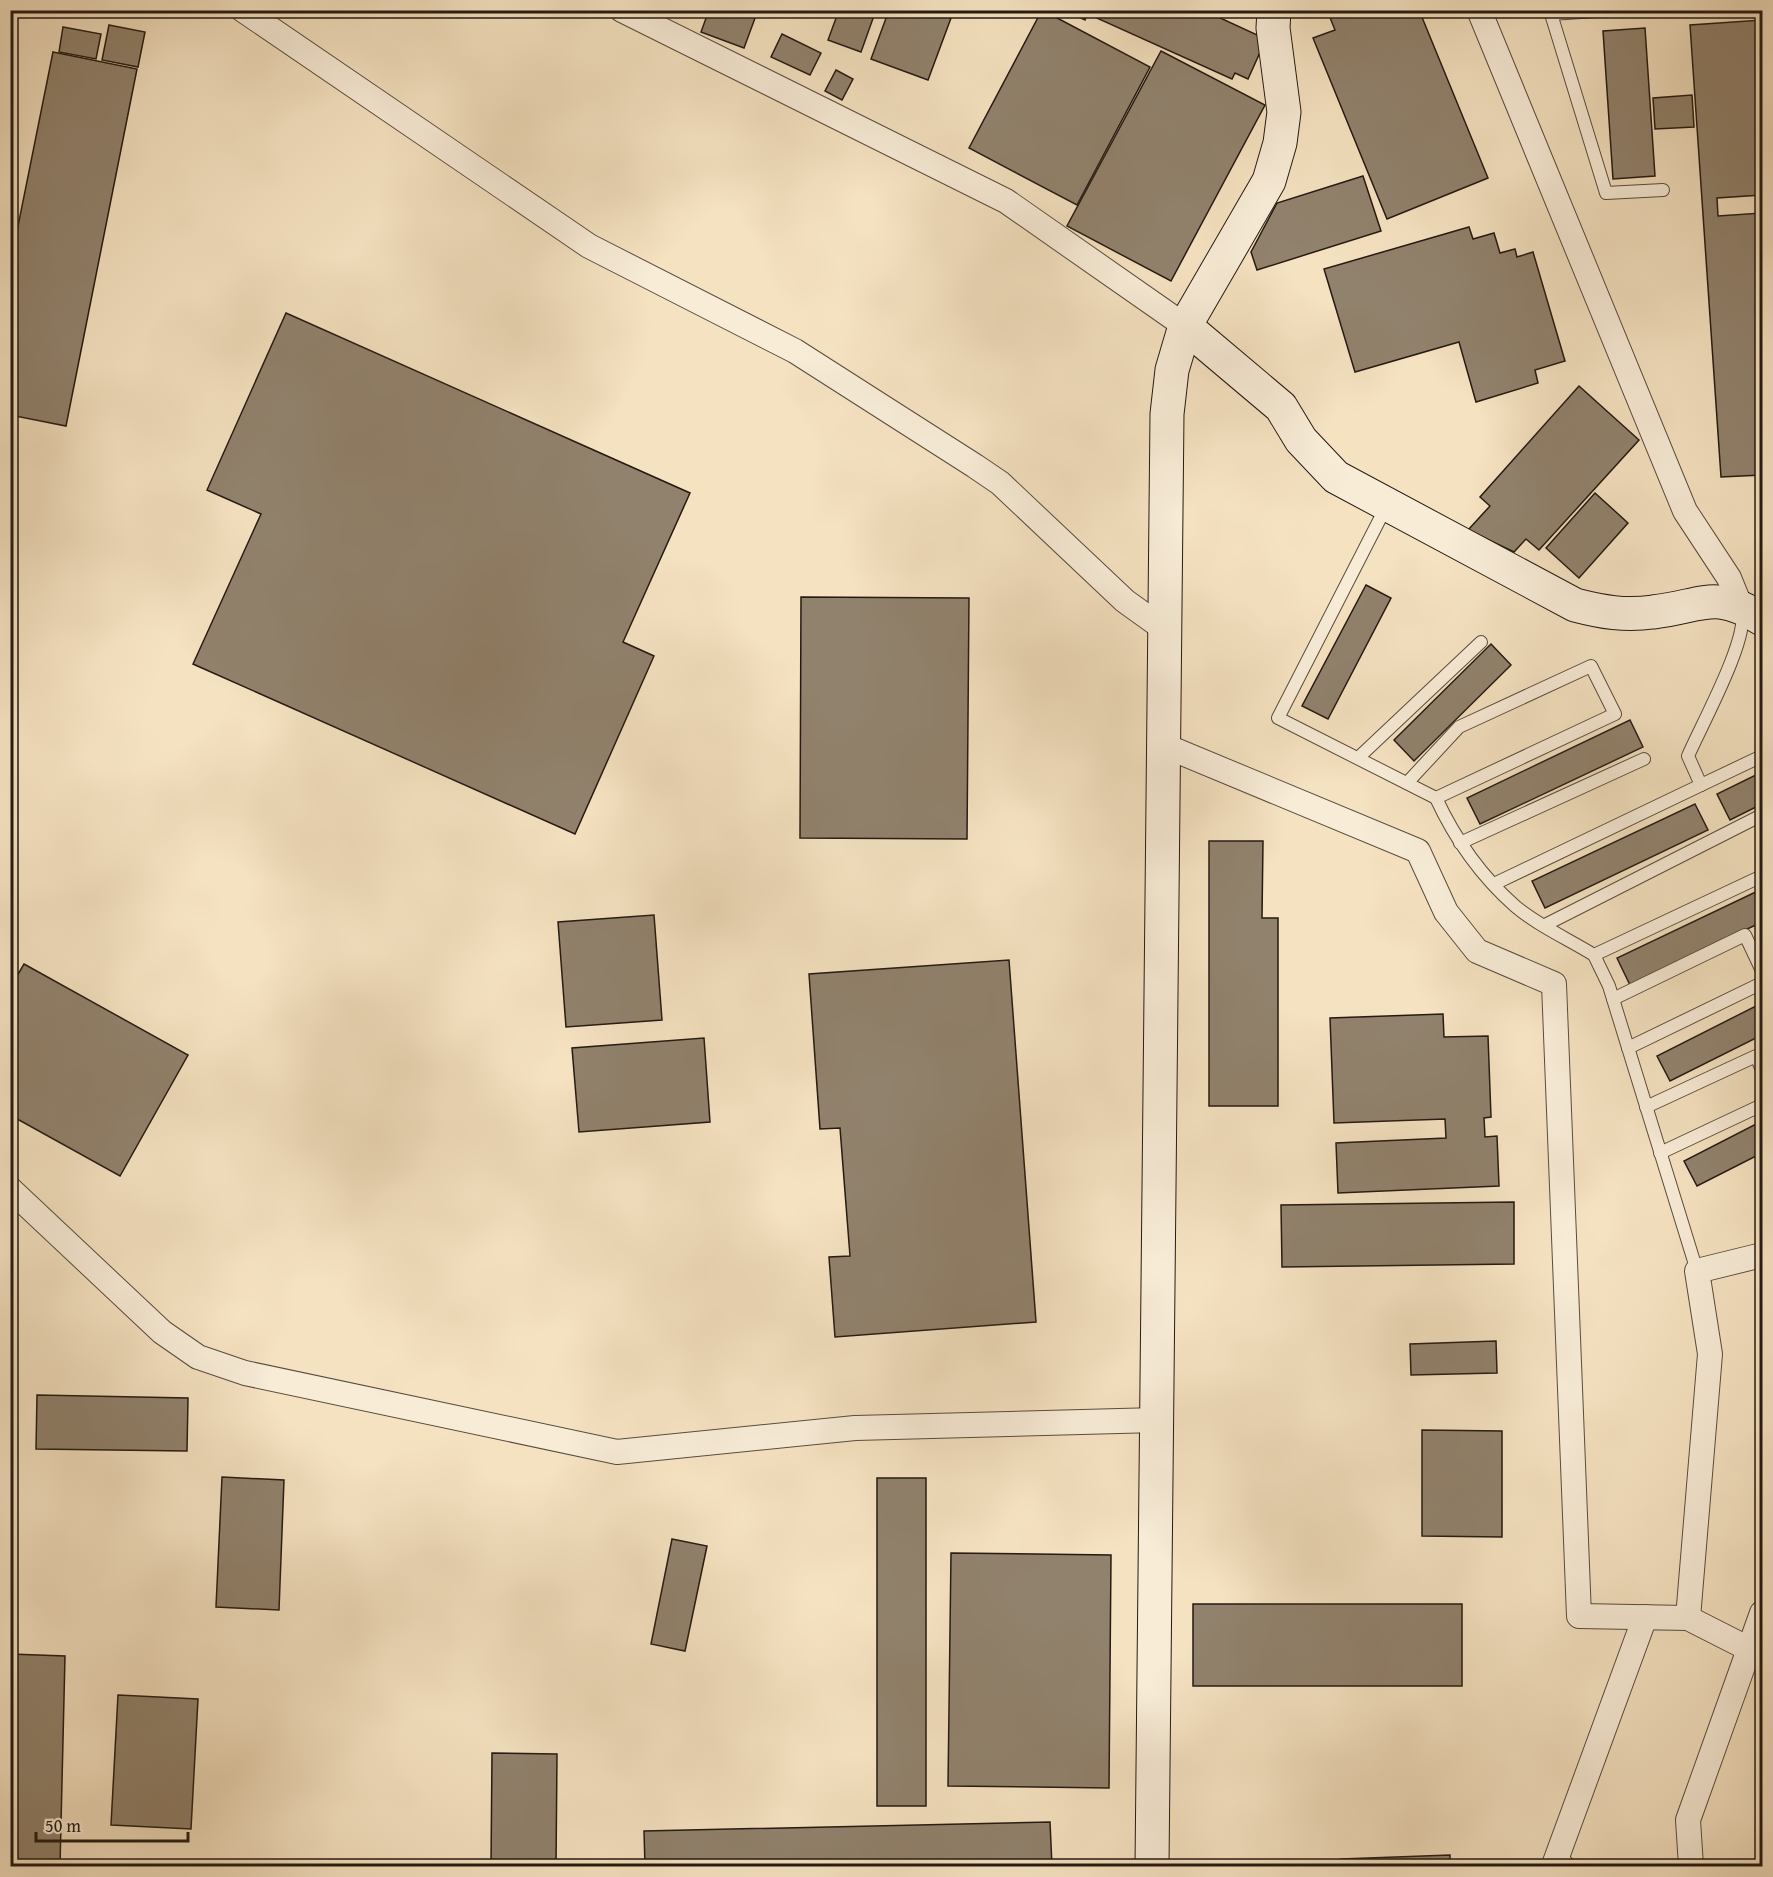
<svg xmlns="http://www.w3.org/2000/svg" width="1773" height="1877" font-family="'Gentium Book Plus',serif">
	<rect width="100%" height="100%" fill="#f5e2c1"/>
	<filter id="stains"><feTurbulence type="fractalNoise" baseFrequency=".00333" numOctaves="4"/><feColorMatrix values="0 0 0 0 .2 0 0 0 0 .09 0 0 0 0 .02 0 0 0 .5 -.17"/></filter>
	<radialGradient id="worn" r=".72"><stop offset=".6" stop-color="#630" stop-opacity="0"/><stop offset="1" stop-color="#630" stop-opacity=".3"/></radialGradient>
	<g fill="#91826d" stroke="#251a12" stroke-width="1.5">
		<path d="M709 10H758L744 48 701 32Z"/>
		<path d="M839 10H876L861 52 828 40Z"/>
		<path d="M889 10H954L928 80 871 59Z"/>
		<path d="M1042 10 1150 67 1077 205 969 148Z"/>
		<path d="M1064 10H1089L1085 20Z"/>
		<path d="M1093 10H1203L1266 39 1248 79 1235 73 1232 79 1090 15Z"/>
		<path d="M1327 10H1419L1488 178 1387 219 1313 38 1335 30Z"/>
		<path d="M1762 20V195L1717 198 1718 216 1762 213V475L1721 477 1690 25Z"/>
		<path d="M109 25 145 32 138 67 102 60Z"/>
		<path d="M63 27 101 34 96 59 59 52Z"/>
		<path d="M1645 28 1655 176 1613 179 1603 31Z"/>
		<path d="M782 34 821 53 810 75 771 57Z"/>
		<path d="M1161 51 1265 105 1171 281 1067 226Z"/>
		<path d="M53 52 137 69 66 426 10 415V266Z"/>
		<path d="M836 70 853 79 842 100 825 91Z"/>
		<path d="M1692 95 1694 127 1655 129 1653 98Z"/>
		<path d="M1363 176 1381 231 1257 270 1251 252 1277 203Z"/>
		<path d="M1469 227 1473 239 1494 233 1500 253 1515 249 1517 257 1533 252 1565 361 1535 370 1538 383 1476 402 1459 342 1355 372 1324 269Z"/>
		<path d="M286 313 690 493 623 642 654 656 575 834 193 664 261 514 207 490Z"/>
		<path d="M1579 386 1639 440 1539 550 1526 539 1514 552 1468 530 1490 506 1480 497Z"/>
		<path d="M1595 493 1628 523 1579 578 1546 548Z"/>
		<path d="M1366 585 1391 598 1328 719 1302 706Z"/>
		<path d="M801 597 969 598 967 839 800 838Z"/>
		<path d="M1491 644 1511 665 1414 761 1394 740Z"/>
		<path d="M1630 720 1643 747 1480 824 1467 798Z"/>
		<path d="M1762 772V804L1730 820 1717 794Z"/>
		<path d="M1695 804 1708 830 1545 908 1532 881Z"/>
		<path d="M1209 841H1263L1262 918H1278V1106H1209Z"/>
		<path d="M1762 889V922L1630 985 1617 958Z"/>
		<path d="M654 915 662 1020 566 1027 558 922Z"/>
		<path d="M1009 960 1036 1322 835 1337 829 1257 850 1256 840 1128 820 1129 809 974Z"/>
		<path d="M24 964 188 1055 120 1176 10 1115V988Z"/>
		<path d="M1762 1003V1035L1670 1081 1657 1056Z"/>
		<path d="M1443 1014 1444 1037 1488 1036 1491 1117 1484 1118 1485 1137 1497 1136 1499 1186 1338 1193 1336 1143 1446 1138 1445 1119 1334 1123 1330 1018Z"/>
		<path d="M704 1038 710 1122 579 1132 572 1048Z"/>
		<path d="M1762 1121V1153L1697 1186 1684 1161Z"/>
		<path d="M1514 1202V1264L1282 1267 1281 1205Z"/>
		<path d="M1496 1341 1497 1373 1411 1375 1410 1344Z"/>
		<path d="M37 1395 188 1398 187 1451 36 1449Z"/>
		<path d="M1422 1430 1502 1431V1537L1422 1536Z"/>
		<path d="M222 1477 284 1480 279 1610 216 1607Z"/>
		<rect x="877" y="1478" width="49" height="328"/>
		<path d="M672 1539 707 1546 685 1651 651 1644Z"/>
		<path d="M951 1553 1111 1555 1109 1788 948 1786Z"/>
		<rect x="1193" y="1604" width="269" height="82"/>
		<path d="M10 1654 65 1656 60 1866H10Z"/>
		<path d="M118 1695 198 1699 191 1829 111 1825Z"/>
		<path d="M492 1753 557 1754 556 1866H491Z"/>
		<path d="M1050 1822 1052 1866H645L644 1831Z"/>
		<path d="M1450 1855V1866H1342L1341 1859Z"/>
	</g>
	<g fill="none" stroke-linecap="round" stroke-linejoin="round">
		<defs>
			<g id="lane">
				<path d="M1611 10 1551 14 1606 193 1663 190"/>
				<path d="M1387 505 1278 718 1436 798"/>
				<path d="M1742 614C1747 642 1701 726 1688 756L1701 785 1762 756"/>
				<path d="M1358 758 1481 642"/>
				<path d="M1407 783 1459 727 1591 666 1615 714 1436 798C1455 839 1480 875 1515 906 1537 925 1568 939 1594 955L1762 876"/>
				<path d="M1460 843 1644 759"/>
				<path d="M1494 884 1701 785"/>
				<path d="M1545 925 1762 815"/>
				<path d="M1594 955 1609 986 1697 1271"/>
				<path d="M1613 999 1745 935 1762 971"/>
				<path d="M1628 1048 1762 983"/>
				<path d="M1646 1107 1756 1056 1762 1070"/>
				<path d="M1660 1153 1762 1105"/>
			</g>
			<g id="street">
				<path d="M243 10 589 246 795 351 975 466 1000 483 1125 601 1164 629"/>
				<path d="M622 10 1006 201 1185 326"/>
				<path d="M1479 10 1685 511 1729 578 1740 605"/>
				<path d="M1163 745 1418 851 1446 912 1477 951 1554 984 1579 1616 1688 1618 1749 1649 1762 1651"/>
				<path d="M10 1189 162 1332 198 1357 245 1373 617 1452 855 1428 1157 1420"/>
				<path d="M1688 1618 1710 1354 1697 1271 1762 1255"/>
				<path d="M1562 1866 1554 1865 1645 1617"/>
				<path d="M1691 1866 1688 1820 1762 1613"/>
			</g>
			<g id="secondary">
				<path d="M1185 326 1281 407 1301 440 1336 477 1575 605C1602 612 1625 616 1653 612 1704 606 1714 589 1762 619"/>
				<path d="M1152 1866 1167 414 1172 370 1185 326 1269 181 1280 143 1284 112 1273 28 1274 10"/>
			</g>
		</defs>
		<use href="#lane" stroke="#594c3e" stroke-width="14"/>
		<use href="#street" stroke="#594c3e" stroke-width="26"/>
		<use href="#secondary" stroke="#251a12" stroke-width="35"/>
		<use href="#lane" stroke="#f8ecd7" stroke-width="12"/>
		<use href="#street" stroke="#f8ecd7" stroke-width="24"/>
		<use href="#secondary" stroke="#f8ecd7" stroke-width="33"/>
	</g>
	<rect width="1773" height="1877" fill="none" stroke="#f5e2c1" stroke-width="36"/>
	<rect x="12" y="12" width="1749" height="1853" fill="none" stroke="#251a12" stroke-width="3"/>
	<rect x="18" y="18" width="1737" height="1841" fill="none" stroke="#251a12" stroke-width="1.5"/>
	<path d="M36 1832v9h152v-9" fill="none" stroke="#251a12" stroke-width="3"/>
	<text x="45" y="1832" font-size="18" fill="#251a12" stroke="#f8ecd7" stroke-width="4.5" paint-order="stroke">50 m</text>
	<rect width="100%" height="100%" filter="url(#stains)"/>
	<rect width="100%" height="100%" fill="url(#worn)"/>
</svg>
